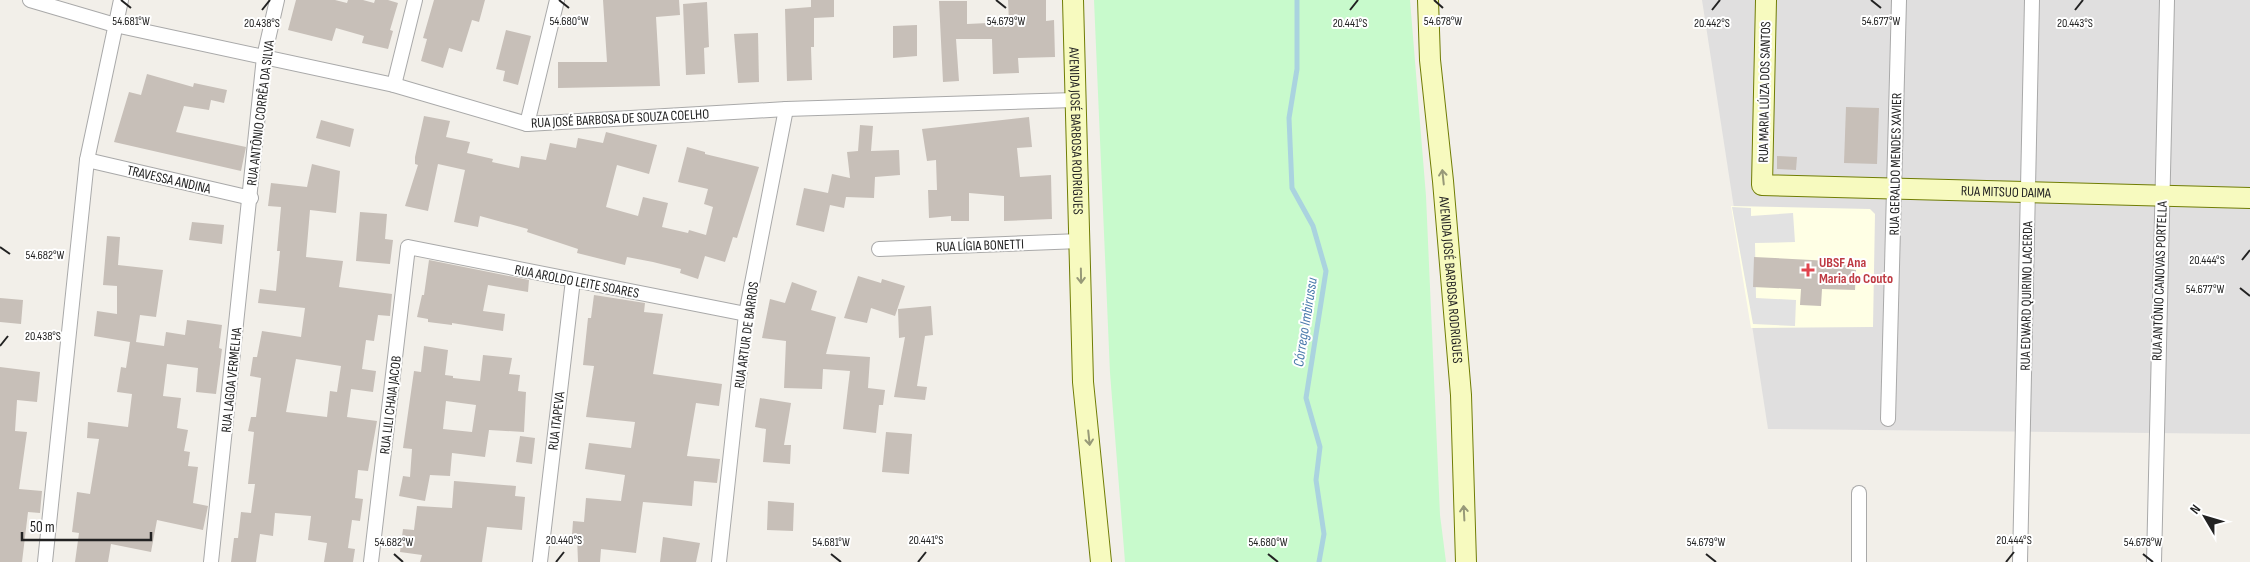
<svg xmlns="http://www.w3.org/2000/svg" width="2250" height="562" font-family="'Sofia Sans Condensed',sans-serif">
	<rect width="100%" height="100%" fill="#f2efe9"/>
	<path fill="#e0dfdf" d="M1702 0H2250V434L1768 429Z"/>
	<path fill="#ffffe5" d="M1731 206 1870 209 1875 214 1873 327 1751 328Z"/>
	<path fill="#c8facc" d="M1094 0H1410L1426 196 1440 515 1446 562H1125L1110 373Z"/>
	<path fill="#e2e2e2" d="M1732 207 1751 208V216L1793 213 1795 242 1755 243 1756 298 1796 300 1795 326 1753 324Z"/>
	<g fill="none" stroke-linecap="round" stroke-linejoin="round">
		<path stroke="#aad3df" stroke-width="5" d="M1297 0V69L1289 118 1292 188 1313 226 1326 271 1306 398 1320 447 1316 480 1324 534 1319 562"/>
	</g>
	<g fill="#c7bfb8" fill-rule="evenodd">
		<path d="M296 0H335L347 3 348 0H363L374 3 375 0H388L398 3 390 30 393 31 388 49 362 43 364 36 336 28 332 41 288 30Z"/>
		<path d="M434 0H485L479 22 472 20 462 52 449 48 443 68 421 61 427 39 423 38Z"/>
		<path d="M603 0H679L680 15 656 17 660 86 558 88V62H607Z"/>
		<path d="M811 0H834V17L814 18V47H811L812 80 787 81 785 9 811 7Z"/>
		<path d="M1008 0H1046V21L1054 20 1055 57 1018 58 1019 73 993 74 992 39H956L959 81 943 82 939 1H967V24L1009 22Z"/>
		<path d="M707 2 709 47 704 48 705 74 686 75 683 4Z"/>
		<path d="M917 25V56L893 58V26Z"/>
		<path d="M506 30 531 36 518 85 503 81 505 71 496 69Z"/>
		<path d="M758 33 759 82 738 83 734 34Z"/>
		<path d="M147 74 193 87 194 83 227 90 224 103 211 100 209 110 184 106 176 132 246 147 241 171 114 142 129 92 141 95Z"/>
		<path d="M1846 107 1879 108 1877 164 1844 163Z"/>
		<path d="M424 116 450 121 446 137 470 142 467 153 493 159 492 162 519 168 521 156 546 160 550 143 576 148 578 138 603 143 606 132 657 145 649 174 617 165 606 207 638 216 643 197 668 203 662 227 688 233 689 230 706 235 713 207 704 204 708 189 678 182 687 147 705 152V154L759 167 737 238 733 237 725 262 705 256 698 279 680 273 681 269 653 262 627 257 625 265 577 253 578 249 527 232 528 229 480 216 478 227 454 222 465 170 438 164 428 211 405 206 418 165 415 164V157Z"/>
		<path d="M1029 117 1032 147 1017 148 1020 177 1051 175 1052 219 1004 221V196L969 193V221H951V216L929 218 928 190H937L936 160 927 161 922 129Z"/>
		<path d="M321 120 354 129 350 147 316 138Z"/>
		<path d="M860 125 873 126 871 151 899 150 900 175 875 177 874 198 846 197 844 208 830 205 824 232 796 225 804 188 828 193 832 174 850 178 847 152 858 151Z"/>
		<path d="M1777 156 1797 157 1796 170 1777 169Z"/>
		<path d="M312 164 340 171 336 213 310 210 306 257 343 261 339 287 392 294 390 316 378 315 374 341 366 340 362 369 376 371 373 392 351 389 347 417 377 421 368 471 358 470 355 498 363 499 360 521 352 520 348 548 355 549 353 562H324L327 543 308 540 311 516 275 513 273 536 260 534 256 562H231L234 538H238L241 512 251 513 255 484H248L254 432 248 431 251 417H256L261 378 250 376 253 357H257L262 331 301 337 305 308 258 303 260 289 276 291 280 251H277L281 207 268 206 271 183 307 187ZM296 359 341 366 337 392 330 391 327 417 286 412Z"/>
		<path d="M360 212 387 214 385 239 393 240 390 264 356 261Z"/>
		<path d="M192 222 224 225 222 244 189 240Z"/>
		<path d="M107 236 120 237 118 265 163 270 156 317 140 315 136 342 164 346 166 332 185 335 187 320 222 325 219 348 222 349 216 394 196 392 198 368 167 364 163 396 181 398 177 428 188 430 184 451 190 452 188 466 198 467 193 503 208 506 203 530 157 520 151 552 111 544 108 562H75L79 533 72 532 77 492 90 494 99 439 87 438 88 422 128 427 132 394 117 392 121 367 126 368 130 342 94 336 97 311 117 314V286L103 285Z"/>
		<path d="M1754 257 1849 262V269L1856 270 1855 290 1822 289 1821 306 1800 305 1801 289 1753 287Z"/>
		<path d="M429 260 529 280 528 292 488 285 483 311 505 314 503 331 452 323V325L428 322V319L417 317 422 295H424Z"/>
		<path d="M858 276 881 283 882 279 905 286 895 316 871 308 867 323 844 318Z"/>
		<path d="M792 282 817 291 811 310 836 317 826 354 870 357 868 388 885 390 883 405H879L876 433 843 429 850 371 823 369 822 389 784 388 786 341 762 338 770 299 785 303Z"/>
		<path d="M594 295 645 303 644 312 663 314 653 374 722 384 719 406 696 403 687 456 720 459 717 483 694 481 692 506 643 502 636 553 601 549 600 562H578L577 536 572 535 573 521 584 522 586 498 621 501 625 475 585 469 589 443 631 448 635 422 586 417 594 366 583 365 588 318H591Z"/>
		<path d="M0 298 23 300 21 324 0 322Z"/>
		<path d="M931 306 933 335 925 336 917 386 927 387 925 400 894 397 905 337 899 338 898 309Z"/>
		<path d="M424 346 448 350 445 375 453 376V378L480 381 483 355 512 358 509 374 520 375 518 391 526 392 524 432 489 430 485 457 452 453 450 476 430 475 425 501 399 496 403 476 410 477 412 449 403 448 414 371 421 372ZM446 401 476 405 472 432 443 429Z"/>
		<path d="M0 367 40 372 37 402 17 400 15 431 27 432 19 489 42 491 40 513 28 512 22 562H0Z"/>
		<path d="M760 398 791 403 784 445H791L790 464 763 462 766 429 755 427Z"/>
		<path d="M886 432 912 434 909 474 882 472Z"/>
		<path d="M520 436 535 438 532 464 516 462Z"/>
		<path d="M454 481 516 486 515 496 525 497 522 530 487 527 482 562H420L422 555 400 552 403 529 414 530 417 506 452 508Z"/>
		<path d="M768 501 794 503 793 531 767 530Z"/>
		<path d="M663 537 700 543 696 562H660Z"/>
	</g>
	<g fill="none" stroke-linecap="round" stroke-linejoin="round">
		<defs>
			<g id="street">
				<path d="M30 0 115 25 394 85 527 124 786 109 1075 100"/>
				<path d="M394 85 415 0"/>
				<path d="M527 124 557 0"/>
				<path d="M87 160 251 198"/>
				<path d="M879 249 1080 241"/>
				<path d="M1888 419 1899 0"/>
				<path d="M1859 493V562"/>
				<path d="M45 562 87 160 121 0"/>
				<path d="M211 562 264 57 277 0"/>
				<path d="M371 562 408 247 746 314"/>
				<path d="M540 562 573 280"/>
				<path d="M719 562 746 314 786 109"/>
				<path d="M2020 562 2032 0"/>
				<path d="M2154 562 2167 0"/>
			</g>
			<g id="secondary">
				<path id="s1" d="M1073 0 1083 382 1101 562"/>
				<path id="s2" d="M1428 0 1430 60 1443 181 1461 395 1466 562"/>
				<path id="s3" d="M1766 0 1762 185 2250 198"/>
			</g>
		</defs>
		<use href="#street" stroke="#a9a9a9" stroke-width="16"/>
		<use href="#secondary" stroke="#707d05" stroke-width="22"/>
		<use href="#street" stroke="#fff" stroke-width="14"/>
		<use href="#secondary" stroke="#f7fabf" stroke-width="20"/>
	</g>
	<defs><path id="oneway-shaft" d="M-6 0H5M1.5-3L5.5 0L1.5 3" fill="none" stroke-width="1.6" stroke-linecap="round" stroke-linejoin="round" transform="scale(1.25)"/></defs>
	<g stroke="#979978">
		<use href="#oneway-shaft" transform="translate(1443 177) rotate(-96)"/>
		<use href="#oneway-shaft" transform="translate(1081 276) rotate(89)"/>
		<use href="#oneway-shaft" transform="translate(1089 438) rotate(84)"/>
		<use href="#oneway-shaft" transform="translate(1464 513) rotate(-93)"/>
	</g>
	<path fill="none" stroke="#222" stroke-width="2" d="M121 0 131 8M559 0 569 8M996 0 1006 8M1434 0 1443 8M1871 0 1881 8M262 10 270 0M1350 10 1358 0M1712 10 1720 0M2075 10 2083 0M0 247 10 254M2242 260 2250 250M2240 288 2250 296M0 346 8 336M394 554 403 562M831 554 841 562M1268 554 1278 562M1706 554 1716 562M2143 554 2153 562M556 562 564 552M918 562 926 552M2006 562 2014 552"/>
	<path fill="#e0444e" stroke="#fff" stroke-width="2" d="M1805.5 262.5h5v5h5v5h-5v5h-5v-5h-5v-5h5z"/>
	<g text-anchor="middle" stroke-width="4" stroke-linejoin="round" paint-order="stroke">
		<g font-size="14" fill="#222" stroke="#fff">
			<text transform="translate(1764 92) rotate(-89)" y="5">RUA MARIA LÚIZA DOS SANTOS</text>
			<text transform="translate(260 113) rotate(-83)" y="5">RUA ANTÔNIO CORRÊA DA SILVA</text>
			<text transform="translate(620 118) rotate(-3)" y="5">RUA JOSÉ BARBOSA DE SOUZA COELHO</text>
			<text dy="5" stroke="none"><textPath href="#s1" startOffset="131">AVENIDA JOSÉ BARBOSA RODRIGUES</textPath></text>
			<text transform="translate(1895 164) rotate(-89)" y="5">RUA GERALDO MENDES XAVIER</text>
			<text transform="translate(169 179) rotate(13)" y="5">TRAVESSA ANDINA</text>
			<text dy="5" stroke="none"><textPath href="#s3" startOffset="429">RUA MITSUO DAIMA</textPath></text>
			<text transform="translate(980 245) rotate(-2)" y="5">RUA LÍGIA BONETTI</text>
			<text transform="translate(577 281) rotate(11)" y="5">RUA AROLDO LEITE SOARES</text>
			<text dy="5" stroke="none"><textPath href="#s2" startOffset="281">AVENIDA JOSÉ BARBOSA RODRIGUES</textPath></text>
			<text transform="translate(2159 281) rotate(-88)" y="5">RUA ANTÔNIO CANOVAS PORTELLA</text>
			<text transform="translate(2026 296) rotate(-89)" y="5">RUA EDWARD QUIRINO LACERDA</text>
			<text transform="translate(746 335) rotate(-82)" y="5">RUA ARTUR DE BARROS</text>
			<text transform="translate(231 380) rotate(-84)" y="5">RUA LAGOA VERMELHA</text>
			<text transform="translate(390 405) rotate(-83)" y="5">RUA LILI CHAIA JACOB</text>
			<text transform="translate(556 421) rotate(-83)" y="5">RUA ITAPEVA</text>
		</g>
		<g font-size="14" font-weight="bold" fill="#be3a42" stroke="#fff" text-anchor="start">
			<text x="1819" y="267">UBSF Ana<tspan x="1819" dy="16">Maria do Couto</tspan></text>
		</g>
		<g font-size="15" font-style="italic" fill="#4a7aab" stroke="#fff">
			<text transform="translate(1305 322) rotate(-81)" y="5">Córrego Imbirussu</text>
		</g>
	</g>
	<g font-size="12" text-anchor="middle" fill="#222" stroke="#fff" stroke-width="4" stroke-linejoin="round" paint-order="stroke">
		<text x="131" y="25">54.681°W</text>
		<text x="569" y="25">54.680°W</text>
		<text x="1006" y="25">54.679°W</text>
		<text x="1443" y="25">54.678°W</text>
		<text x="1881" y="25">54.677°W</text>
		<text x="262" y="27">20.438°S</text>
		<text x="1350" y="27">20.441°S</text>
		<text x="1712" y="27">20.442°S</text>
		<text x="2075" y="27">20.443°S</text>
		<text x="45" y="259">54.682°W</text>
		<text x="2207" y="264">20.444°S</text>
		<text x="2205" y="293">54.677°W</text>
		<text x="43" y="340">20.438°S</text>
		<text x="564" y="544">20.440°S</text>
		<text x="926" y="544">20.441°S</text>
		<text x="2014" y="544">20.444°S</text>
		<text x="394" y="546">54.682°W</text>
		<text x="831" y="546">54.681°W</text>
		<text x="1268" y="546">54.680°W</text>
		<text x="1706" y="546">54.679°W</text>
		<text x="2143" y="546">54.678°W</text>
	</g>
	<g transform="translate(2205 517) rotate(308)" stroke="#ffffff" stroke-width="4" paint-order="stroke">
	<path d="M0-4L9 19L0 12L-9 19Z" fill="#222222"/>
	<text y="-8" font-size="14" font-weight="bold" text-anchor="middle" fill="#222222">N</text>
	</g>
	<path d="M22 532v8h129v-8" fill="none" stroke="#222222" stroke-width="2.5"/>
	<text x="30" y="532" font-size="15" fill="#222222" stroke="#ffffff" stroke-width="4" paint-order="stroke">50 m</text>
</svg>
